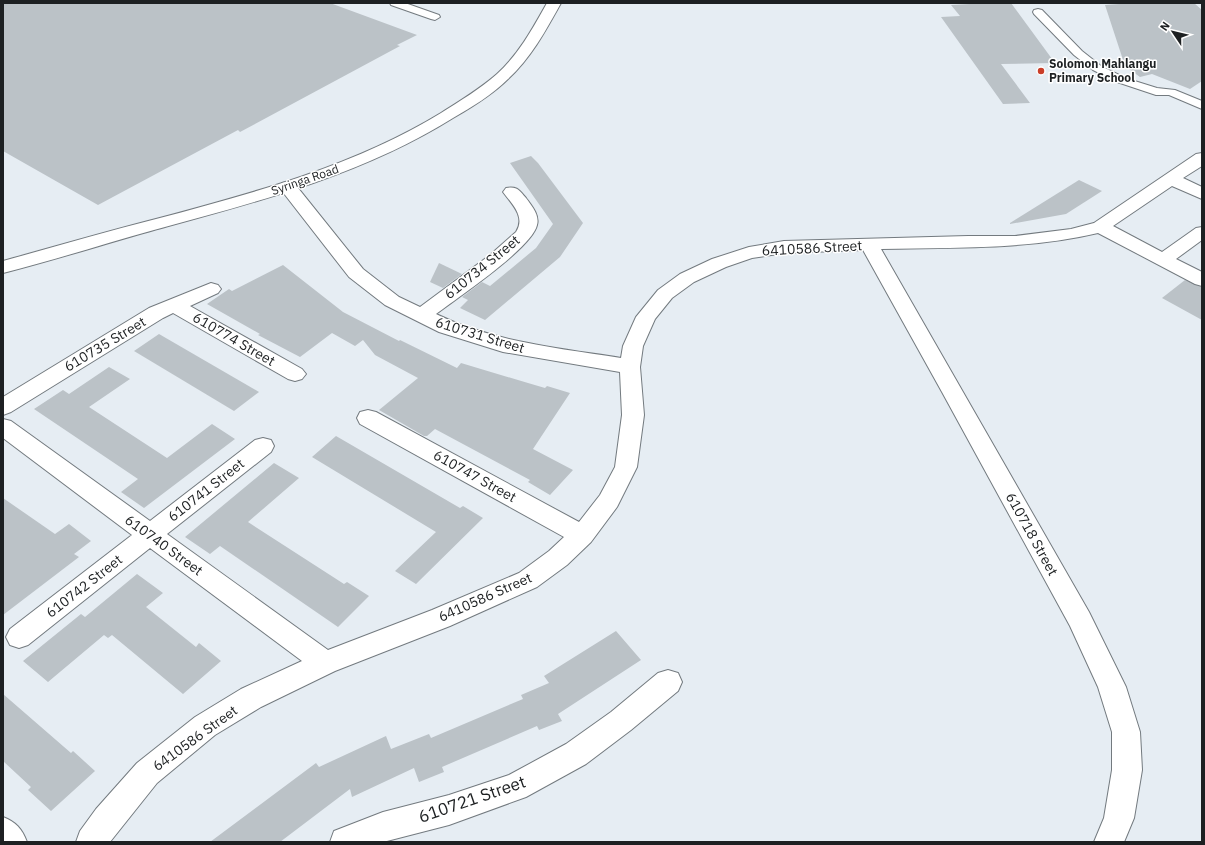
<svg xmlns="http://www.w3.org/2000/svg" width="1205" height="845" font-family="'IBM Plex Sans',sans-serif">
	<rect width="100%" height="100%" fill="#e6edf3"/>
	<g fill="#bbc2c7">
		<path d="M3 3H330L417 35 397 45 400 46 240 132 238 130 98 205 3 151Z"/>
		<path d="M988 3H1011L1055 63 1001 64 1030 103 1003 104 941 17 960 16 951 5Z"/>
		<path d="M1133 3H1194L1202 10V81L1190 89 1152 74 1140 77 1125 66 1105 5Z"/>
		<path d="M531 156 538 163 583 223 560 257 485 320 460 308 468 300 462 297 482 282 490 286 536 248 553 224 510 163Z"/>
		<path d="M1079 180 1102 191 1066 214 1010 224V223Z"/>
		<path d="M439 263 462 274 443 288 430 282Z"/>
		<path d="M283 265 343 312 399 341 400 340 457 368 461 363 528 383 545 388 547 386 570 393 533 449 573 470 550 495 528 482 530 480 435 429 427 436H424L379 410 418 378 375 355 363 340 355 346 332 333 300 357 258 335 260 334 207 304 229 289 232 291Z"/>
		<path d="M1185 280 1202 287V320L1162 298Z"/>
		<path d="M159 334 259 392 234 411 134 351Z"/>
		<path d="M109 367 130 379 89 407 167 458 212 424 235 439 144 508 121 492 138 479 34 409 63 390 69 394Z"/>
		<path d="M336 436 460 508 463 506 483 518 416 584 395 571 436 532 312 457Z"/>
		<path d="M274 463 299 478 248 522 344 584 347 582 369 596 338 627 220 546 210 554 185 537Z"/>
		<path d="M3 498 55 534 69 524 91 541 74 554 79 557 3 615Z"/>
		<path d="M137 574 163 593 146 607 196 647 199 643 221 661 183 694 112 635 108 638 104 635 48 682 23 661 81 614 85 617Z"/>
		<path d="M616 631 641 660 558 714 562 721 539 730 537 726 442 767 444 772 419 782 414 768 352 797 350 789 280 842H210L316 763 319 767 386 736 391 749 429 734 431 738 523 699 521 695 549 683 544 676Z"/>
		<path d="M3 694 71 753 73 751 95 771 51 811 28 790 31 787 3 761Z"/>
	</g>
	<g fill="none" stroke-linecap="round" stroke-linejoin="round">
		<defs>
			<g id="lane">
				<path d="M390 3H405L439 15 440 17 435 20 431 19 391 5Z"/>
				<path d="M1038 9 1042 10 1082 51 1101 66 1125 78 1157 88 1175 90 1202 101V109L1169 95H1156L1117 82 1093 70 1074 55 1034 14 1033 12 1034 10Z"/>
			</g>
			<g id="street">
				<path d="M1202 153V166L1183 178 1202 187V199L1172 186 1113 226 1162 252 1196 228 1202 227V240L1176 259 1202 272V286L1195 284 1098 233C1027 250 953 247 881 249L1089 612 1126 687 1140 732 1142 770 1134 818 1124 842H1094L1104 818 1112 770V732L1098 687 1070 626 942 392 863 250 784 253 752 258 726 267 694 282 672 298 655 319 643 346 640 367 644 415 637 467 617 507 591 542 567 565 537 587 450 626 335 671 261 707 215 735 157 783 110 842H76L80 831 96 809 137 763 195 717 241 689 302 661 150 548 28 645 19 648 10 645 6 637 10 629 132 535 3 438V419L11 421 150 521 255 440 263 438 271 440 274 446 271 452 167 534 328 650 432 610 519 573 549 551 564 537 360 424 357 418 360 412 368 410 376 412 579 522 600 495 615 467 622 415 620 372 503 352 439 332 385 305 349 277 282 191 279 187 282 183 288 182 294 183 363 269 399 297 420 307 490 255 516 232C526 217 512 204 503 192L506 188C517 186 519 190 526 198 531 205 540 215 537 225 532 248 457 298 436 314 494 342 558 348 621 358L623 346 636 317 658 290 680 274 712 259 749 247 784 241 968 236H1015L1071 229 1094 223 1196 154Z"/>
				<path d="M211 283 218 285 221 289 218 293 190 306 302 369 306 374 302 379 295 381 288 379 173 313 163 318 11 412 3 415V397L149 308Z"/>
				<path d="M668 670 678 673 682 682 678 691 631 730 586 764 526 797 449 825 383 842H330L334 831 383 812 449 795 509 775 566 744 611 712 658 673Z"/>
				<path d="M3 817C16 822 22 829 27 842H3Z"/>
			</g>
			<path id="secondary" d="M547 3H561C546 30 531 58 508 79 492 95 472 107 453 118 362 175 257 202 154 230 104 244 54 260 3 273V261C54 247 105 232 156 219 254 193 354 166 441 113 460 101 480 89 497 74 519 54 533 28 547 3Z"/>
		</defs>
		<use href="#lane" stroke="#737a7f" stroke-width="2"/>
		<use href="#street" stroke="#737a7f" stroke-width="2"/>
		<use href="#secondary" stroke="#737a7f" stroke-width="2"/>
		<use href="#lane" fill="#fff" fill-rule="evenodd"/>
		<use href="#street" fill="#fff" fill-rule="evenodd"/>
		<use href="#secondary" fill="#fff" fill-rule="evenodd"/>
	</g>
	<circle fill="#ca3e28" stroke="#fff" stroke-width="1.5" cx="1041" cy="71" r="4"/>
	<g text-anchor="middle" stroke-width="3" stroke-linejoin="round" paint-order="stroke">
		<g font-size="12" font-weight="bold" fill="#1d2022" stroke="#fff" text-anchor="start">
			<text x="1049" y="68">Solomon Mahlangu<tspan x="1049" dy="14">Primary School</tspan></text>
		</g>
		<g font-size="12" fill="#1d2022" stroke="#fff">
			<text transform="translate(305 180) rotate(-19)" y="4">Syringa Road</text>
		</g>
		<g font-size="14" fill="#1d2022" stroke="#fff">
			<text transform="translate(812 248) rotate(-3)" y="5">6410586 Street</text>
			<text transform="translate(482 267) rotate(-39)" y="5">610734 Street</text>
			<text transform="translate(480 335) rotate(17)" y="5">610731 Street</text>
			<text transform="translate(234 339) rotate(30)" y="5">610774 Street</text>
			<text transform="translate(105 344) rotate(-31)" y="5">610735 Street</text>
			<text transform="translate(475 476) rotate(29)" y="5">610747 Street</text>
			<text transform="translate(206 490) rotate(-38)" y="5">610741 Street</text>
			<text transform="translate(1032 534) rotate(61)" y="5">610718 Street</text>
			<text transform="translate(164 545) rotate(36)" y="5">610740 Street</text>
			<text transform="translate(84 586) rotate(-38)" y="5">610742 Street</text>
			<text transform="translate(485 597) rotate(-24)" y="5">6410586 Street</text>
			<text transform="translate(195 738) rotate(-36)" y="5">6410586 Street</text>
		</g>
		<g font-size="17" fill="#1d2022" stroke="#fff">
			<text transform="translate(472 799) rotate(-19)" y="6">610721 Street</text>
		</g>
	</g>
	<rect width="1205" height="845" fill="none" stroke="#1d2022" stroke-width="8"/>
	<g transform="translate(1173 32) rotate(305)" stroke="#ffffff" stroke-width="3" paint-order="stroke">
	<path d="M0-3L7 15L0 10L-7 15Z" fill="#1d2022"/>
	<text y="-6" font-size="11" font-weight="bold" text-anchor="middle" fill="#1d2022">N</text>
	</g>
</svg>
